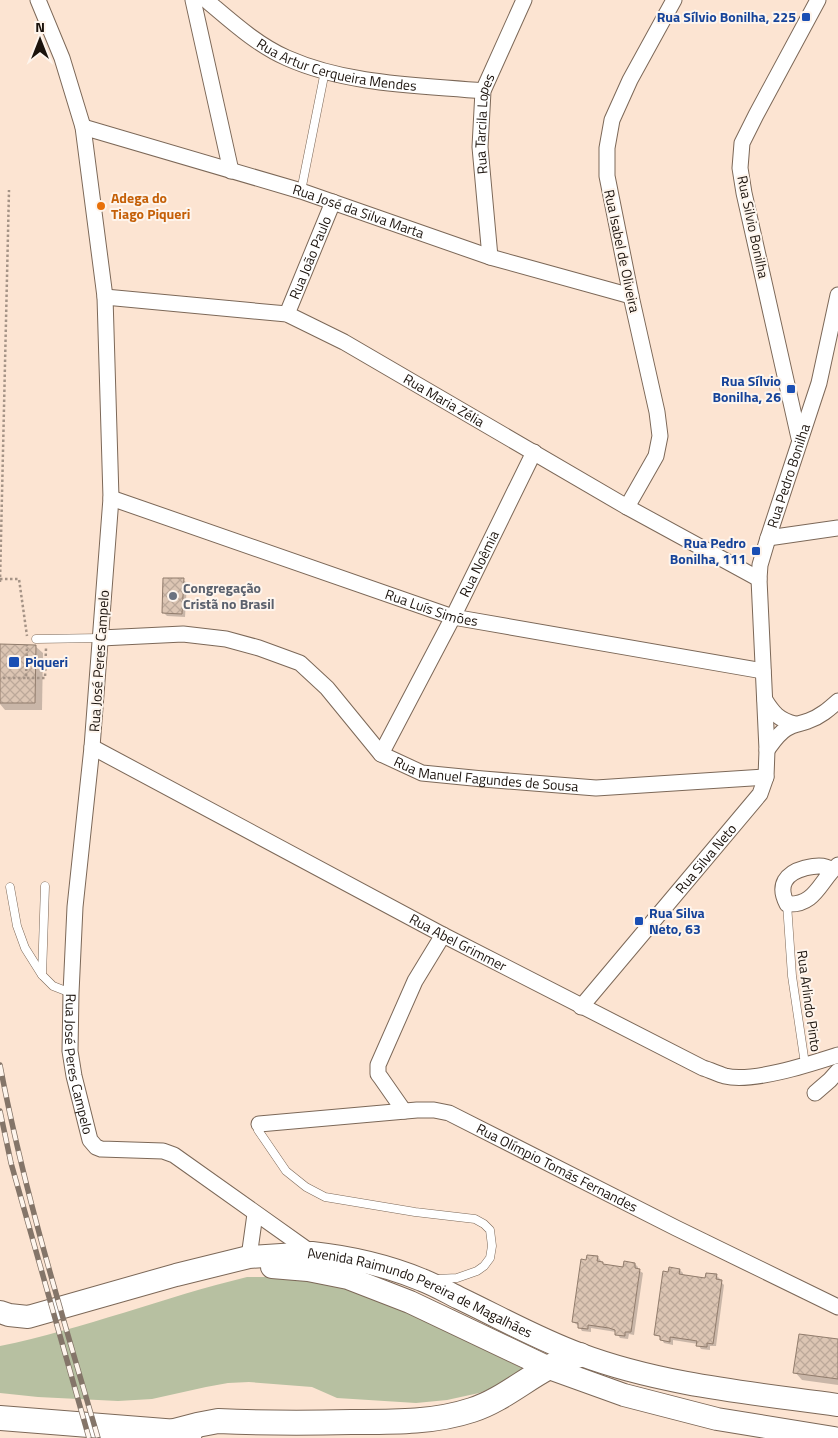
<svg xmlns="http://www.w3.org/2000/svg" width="838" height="1438" font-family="'Titillium Web',sans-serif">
	<defs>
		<pattern id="building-cross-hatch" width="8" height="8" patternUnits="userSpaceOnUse" patternTransform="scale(1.25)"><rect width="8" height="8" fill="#dcc5b3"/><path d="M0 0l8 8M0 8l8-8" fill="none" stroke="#bca899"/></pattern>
	</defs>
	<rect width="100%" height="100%" fill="#fce4d2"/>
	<path fill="#b7c0a1" d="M247 1277H297L370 1294 522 1368 521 1376 479 1393 447 1400 416 1403 337 1398 312 1387 249 1382 228 1383 206 1387 152 1399 118 1401 38 1397 0 1393V1346C84 1329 164 1297 247 1277Z"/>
	<g fill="#0003">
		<path d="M183 580 187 583 185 617 167 616 163 612Z"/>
		<path d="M0 645 35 646 43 653 42 710H5L0 704Z"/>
		<path d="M598 1257 601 1261V1263L604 1265 624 1268 635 1264 638 1267V1270L643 1273 634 1335 629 1334 628 1339 620 1338 616 1332 591 1328V1332L582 1331 579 1326 573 1322 587 1261Z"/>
		<path d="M680 1270 683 1273V1276L706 1279 716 1275 720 1279V1281L724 1285 716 1346H710V1350L701 1349 698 1344 673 1340V1345L664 1343 661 1338 656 1334Z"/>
		<path d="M838 1341V1385L802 1380 795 1372Z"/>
	</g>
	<g fill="url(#building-cross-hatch)" stroke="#917c6c">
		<path d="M163 578H184L182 614 162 613Z"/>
		<path d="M0 644 36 645 35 703H0Z"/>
		<path d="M587 1255 598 1256 597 1261 603 1262V1264L623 1267 624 1261 635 1263V1268L640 1269 631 1332H625V1336L615 1335V1330L609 1328 588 1325V1329L578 1328V1323L572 1322 581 1259 586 1260Z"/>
		<path d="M669 1267 680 1269 679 1274 685 1275 705 1278 706 1273 717 1274 716 1279 722 1280 713 1344 707 1343V1347L696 1346 697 1341 691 1340 670 1337V1342L660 1340V1336L654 1335 663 1271 668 1272Z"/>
		<path d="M799 1334 838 1339V1379L793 1373Z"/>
	</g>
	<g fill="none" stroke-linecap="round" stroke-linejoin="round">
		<defs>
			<g id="service">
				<path d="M301 191 325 71"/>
				<path d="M36 639 101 638"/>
				<path d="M45 886 42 975 53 986 71 993"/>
				<path d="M10 887 17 926 25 948 42 975"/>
				<path d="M787 904 792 976 805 1064"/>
				<path d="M259 1124 257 1126 258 1130 286 1171 306 1187 325 1197 415 1212 475 1219 484 1224 490 1230 492 1246 490 1258 484 1266 477 1271 457 1278 437 1279"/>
			</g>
			<g id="minor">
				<path id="s1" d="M38 0 62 58 83 127 105 297 111 498 92 747 75 907 71 993 70 1051 74 1076 90 1140 96 1147 101 1149 163 1151 174 1155 312 1253"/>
				<path d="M193 0 231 171"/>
				<path id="s2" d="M206 0C231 21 257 45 287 58 348 85 418 85 483 91"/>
				<path id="s3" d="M83 127 301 191 490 257 631 296"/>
				<path id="s4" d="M490 257 480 147 483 91 524 0"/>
				<path id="s5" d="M105 297 287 314 344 342 627 507 759 579"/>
				<path id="s6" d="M287 314 333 202"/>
				<path d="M799 438 744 193 740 168 742 143 756 115 818 0"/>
				<path id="s7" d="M111 498 453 617 763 671"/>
				<path d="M627 507 656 456 660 436 657 412 631 296 607 176V148L612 120 630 80 674 0"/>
				<path d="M768 538 838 528"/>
				<path id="s8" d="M101 638 183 634 226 639 259 648 300 663 327 688 381 754 422 773 483 779 596 788 766 777"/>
				<path d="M765 700C773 713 779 720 795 724"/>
				<path id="s9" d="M92 747 443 935 703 1068C710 1070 718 1074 725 1076 752 1083 810 1064 838 1055"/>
				<path d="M767 750C773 742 778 734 786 729 793 724 800 724 808 721 820 717 829 709 838 701"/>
				<path id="s10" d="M381 754 453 617 534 452"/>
				<path d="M832 870C824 864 814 866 805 868 786 873 777 885 787 904 816 906 820 880 838 865"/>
				<path id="s11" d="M581 1007 760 794 766 777 767 750 759 579 760 565 768 538 819 383 838 295"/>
				<path d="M815 1093 830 1080 838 1071"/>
				<path d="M404 1111 381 1078 378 1074V1065L415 981 443 935"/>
				<path id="s12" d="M259 1124 417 1110H434L449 1113 676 1228 838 1307"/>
				<path d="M249 1257 255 1214"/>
			</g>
			<g id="primary">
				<path d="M272 1267 308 1270 348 1278 410 1302 549 1368 624 1395 717 1419 834 1438"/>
				<path id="s13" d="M0 1312 9 1315 28 1317 176 1275 249 1257 312 1253C349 1257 388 1266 422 1280 435 1285 447 1292 459 1298 499 1317 538 1339 579 1354 661 1385 752 1393 838 1405"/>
			</g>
			<g id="trunk">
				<path d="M0 1418 190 1433"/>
				<path d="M174 1431 197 1425 218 1421C262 1423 307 1423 351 1422 391 1422 433 1423 472 1410 510 1398 540 1364 580 1355"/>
			</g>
		</defs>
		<use href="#service" stroke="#7c6858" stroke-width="9"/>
		<use href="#minor" stroke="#7c6858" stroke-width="17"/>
		<use href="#primary" stroke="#7c6858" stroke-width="24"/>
		<use href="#trunk" stroke="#7c6858" stroke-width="26"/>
		<g stroke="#a59386" stroke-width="2.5" stroke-dasharray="2.5 2.5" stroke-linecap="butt">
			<path d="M0 579H19L27 636"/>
			<path d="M0 582 9 190"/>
			<path d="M3 678H26L27 645"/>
			<path d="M27 678H45L46 648"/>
		</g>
		<use href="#service" stroke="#fff" stroke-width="8"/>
		<use href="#minor" stroke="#fff" stroke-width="15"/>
		<use href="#primary" stroke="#fff" stroke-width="22"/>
		<use href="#trunk" stroke="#fff" stroke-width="24"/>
		<defs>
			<g id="rail">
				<path d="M0 1065C24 1192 62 1314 98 1438"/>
				<path d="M0 1111 11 1163 89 1438"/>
			</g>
		</defs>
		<use href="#rail" stroke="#847569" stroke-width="5.5"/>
		<use href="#rail" stroke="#fef5ed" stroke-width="4" stroke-dasharray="11" stroke-linecap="butt"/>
	</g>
	<g fill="#1a4fb4" stroke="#fef5ed" stroke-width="2">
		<rect x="801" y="12" width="10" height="10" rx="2.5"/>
		<rect x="786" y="384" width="10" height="10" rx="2.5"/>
		<rect x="751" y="546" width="10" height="10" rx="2.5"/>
		<rect x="8" y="656" width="12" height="12" rx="2.5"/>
		<rect x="634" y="916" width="10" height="10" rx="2.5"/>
	</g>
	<circle fill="#e8710a" stroke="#fef5ed" stroke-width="2" cx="101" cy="206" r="5"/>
	<circle fill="#6b7280" stroke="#fef5ed" stroke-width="2" cx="173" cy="596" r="5"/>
	<g text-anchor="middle" stroke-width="4" stroke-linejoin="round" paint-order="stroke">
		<g font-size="14" font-weight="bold" fill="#164399" stroke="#fef5ed" text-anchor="end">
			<text x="796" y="22">Rua Sílvio Bonilha, 225</text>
			<text x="781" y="386">Rua Sílvio<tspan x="781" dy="16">Bonilha, 26</tspan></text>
			<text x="746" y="548">Rua Pedro<tspan x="746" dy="16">Bonilha, 111</tspan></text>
			<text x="25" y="667" text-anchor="start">Piqueri</text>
			<text x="649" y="918" text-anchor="start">Rua Silva<tspan x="649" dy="16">Neto, 63</tspan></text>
		</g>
		<g font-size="14" fill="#1b130d" stroke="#fef5ed">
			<text dy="5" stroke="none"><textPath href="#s2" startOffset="150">Rua Artur Cerqueira Mendes</textPath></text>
			<text dy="5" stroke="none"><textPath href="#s4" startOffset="134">Rua Tarcila Lopes</textPath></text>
			<text dy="5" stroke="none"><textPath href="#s3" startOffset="288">Rua José da Silva Marta</textPath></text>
			<text transform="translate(753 227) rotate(78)" y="5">Rua Silvio Bonilha</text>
			<text transform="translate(622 251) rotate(78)" y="5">Rua Isabel de Oliveira</text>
			<text dy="5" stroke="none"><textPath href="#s6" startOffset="61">Rua João Paulo</textPath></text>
			<text dy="5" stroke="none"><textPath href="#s5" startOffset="362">Rua Maria Zélia</textPath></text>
			<text dy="5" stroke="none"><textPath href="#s11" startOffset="602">Rua Pedro Bonilha</textPath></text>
			<text dy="5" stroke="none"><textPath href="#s10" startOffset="214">Rua Noêmia</textPath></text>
			<text dy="5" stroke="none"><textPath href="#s7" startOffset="339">Rua Luís Simões</textPath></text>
			<text transform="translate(99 661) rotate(-86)" y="5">Rua José Peres Campelo</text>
			<text dy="5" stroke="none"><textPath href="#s8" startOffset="434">Rua Manuel Fagundes de Sousa</textPath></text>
			<text dy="5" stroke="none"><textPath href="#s11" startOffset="194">Rua Silva Neto</textPath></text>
			<text dy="5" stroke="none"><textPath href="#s9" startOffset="415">Rua Abel Grimmer</textPath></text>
			<text transform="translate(809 1001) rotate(82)" y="5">Rua Arlindo Pinto</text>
			<text dy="5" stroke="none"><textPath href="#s1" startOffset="1076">Rua José Peres Campelo</textPath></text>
			<text dy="5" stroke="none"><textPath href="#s12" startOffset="312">Rua Olímpio Tomás Fernandes</textPath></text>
			<text dy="5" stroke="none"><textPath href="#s13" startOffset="436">Avenida Raimundo Pereira de Magalhães</textPath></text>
		</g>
		<g font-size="14" font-weight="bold" fill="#c56008" stroke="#fef5ed" text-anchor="start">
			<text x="111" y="203">Adega do<tspan x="111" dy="16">Tiago Piqueri</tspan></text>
		</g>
		<g font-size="14" font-weight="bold" fill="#5b616d" stroke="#fef5ed" text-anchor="start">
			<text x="183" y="593">Congregação<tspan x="183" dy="16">Cristã no Brasil</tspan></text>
		</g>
	</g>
	<g transform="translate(40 40)" stroke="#fef5ed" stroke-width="4" paint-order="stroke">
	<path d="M0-4L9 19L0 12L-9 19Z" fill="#1b130d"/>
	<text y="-8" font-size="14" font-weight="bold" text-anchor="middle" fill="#1b130d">N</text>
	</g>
</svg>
